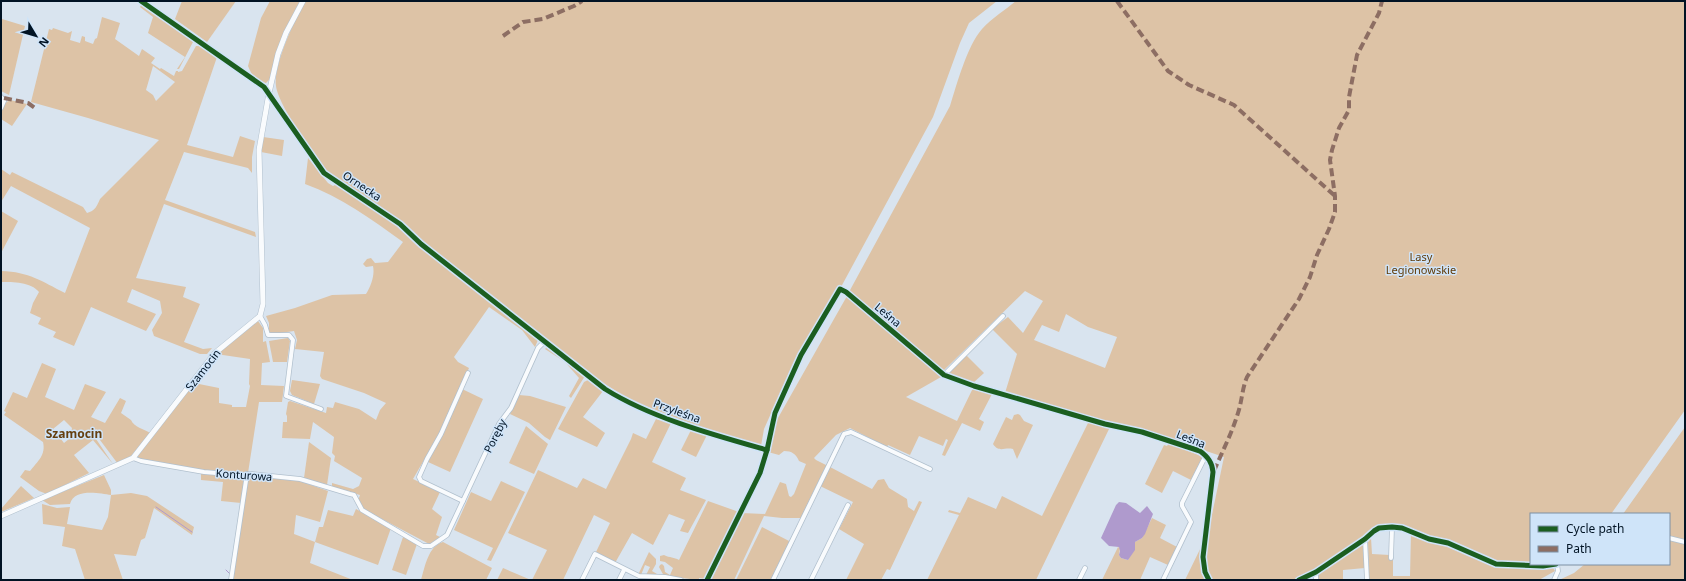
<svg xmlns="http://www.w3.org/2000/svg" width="1686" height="581" font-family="'Noto Sans',sans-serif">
	<rect width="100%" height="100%" fill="#d9e4ef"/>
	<g fill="#ddc3a6" fill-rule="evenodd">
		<path d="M182 1H236L207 42 175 19Z"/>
		<path d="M270 1H300C285 28 279 49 270 79L266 83C255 82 252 75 248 66L261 18Z"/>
		<path d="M306 1H997L969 23 960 43 933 117 841 287 794 362 764 429 761 446 731 439 632 401 587 373 430 249C413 233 396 217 376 204 364 196 342 185 332 176 318 163 278 105 276 86 273 66 295 18 306 1Z"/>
		<path d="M1016 1H1685V410L1611 514H1531V564L1543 565 1496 563 1445 539 1430 537 1400 525 1389 524 1375 526 1359 543 1313 573 1294 580H1210L1204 561V553L1224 457 1134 427 1113 424 1005 393 1017 354 992 329 1008 317 1023 333 1043 301 1025 291 943 371 849 292 950 106C957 84 967 46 982 29 992 18 1005 10 1016 1ZM1066 314 1088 327 1117 337 1105 368 1034 340 1042 325 1059 332Z"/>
		<path d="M142 4 193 42 179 69H177L185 57 148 33 153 17 140 7Z"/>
		<path d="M102 17 120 23 115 39 139 56 142 49 155 58 151 63 160 69 161 68 174 76 176 71H178V72L182 71 196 46H200L217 57 187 145 233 157 240 136 255 141 252 157V173L248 168 184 152 165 200 255 232 256 237 164 204 136 278 186 287 183 297 200 304 184 342 203 349 212 348 207 354H200L154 336 152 330 162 313 160 301 132 289 127 302 156 314 146 331 91 307 74 346 53 337 56 332 38 324 41 318 30 313 33 303 39 292C31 282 13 282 1 282V271C30 272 41 281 65 293L90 228 11 186 1 202V169L10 175 12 172 83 207 87 213C95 211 97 206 100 199L159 140 88 118 31 102 49 29 52 30 53 28 68 33 72 31 70 40 80 43 82 36 85 37V41L93 44 95 39 97 38ZM153 66 175 82 156 101 153 95 146 90Z"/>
		<path d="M2 19 25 26 9 95 1 91Z"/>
		<path d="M10 100 27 104 12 126 1 119C1 111 1 104 10 100Z"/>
		<path d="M263 137 284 140 282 156 261 152Z"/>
		<path d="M308 158 328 183 333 186 337 184 403 229 426 251 538 340 535 347 522 330 489 307 454 357 458 362 469 368 442 429 413 479 440 492 432 509 442 517 436 535 440 537 431 545 363 509 358 501 360 495 332 487V483L353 489 359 486 362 478 334 461 335 456 332 453 334 437 313 422 310 439 282 438 283 422H287V416L286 414 288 402 290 401 326 413 327 407 333 408 335 402 359 409 376 420 380 410 386 403 364 393 322 379 320 376 324 352 295 349 297 340 294 331 273 334 269 332V323L266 316 295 308 332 295 366 294C371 286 375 275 373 266L366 267 363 264 367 259 371 258 375 263 388 262 403 242C371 219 341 197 305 184Z"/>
		<path d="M1 211 18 221 1 253Z"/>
		<path d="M847 296 941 377 906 397 957 421 973 388 992 394 979 419 984 422 980 431 962 423 945 456 942 455 948 440 946 439 943 446 919 436 910 455 888 445 887 447 850 428 836 435 814 458 816 460 828 466 803 518H782L764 516 734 580H711L742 513 765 514 780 482 786 484 789 496 791 497 794 494 806 464 799 461C796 454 792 451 784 451L779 455 768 452 774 425Z"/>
		<path d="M258 321 263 328V342L266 341 270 362 262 363 261 385 284 386 282 402H259L248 473 240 474 193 469 138 459 137 457 194 383 219 388V403L232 405V407H246L250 386 249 384 250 359 216 354Z"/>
		<path d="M288 338 290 341 287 362H273L269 341Z"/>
		<path d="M547 347 585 376 571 398 569 396 579 378 565 362 545 349Z"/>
		<path d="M966 355 984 373 973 383 947 373Z"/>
		<path d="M42 363 56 369 45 397 74 410 85 384 106 392 91 417 105 423 120 398 126 401 121 413 131 420C134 427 144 429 150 433L130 457 118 464 97 436 71 433 72 428 64 420 53 429 64 443 74 435 89 437 96 439 113 464 93 440 74 455 89 473 47 494 39 491 20 477 25 470 30 471C38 461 46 455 43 442L4 415 6 412 4 411 13 392 27 398Z"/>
		<path d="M292 380 320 384 314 404 292 395 290 391Z"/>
		<path d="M588 380 603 391 583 417 605 433 597 447 558 429 584 382Z"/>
		<path d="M462 389 483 399 450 472 428 462 443 432Z"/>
		<path d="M519 395 530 396 566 407 550 440 545 437 529 423 510 414Z"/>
		<path d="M1018 414 1020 415 1024 421 1033 425 1017 459 1013 449C1004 447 999 453 993 444L1006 417 1012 420 1014 415Z"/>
		<path d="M656 419 659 420 660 419 671 423 652 462 686 478 680 490 706 500 688 533 680 531 685 520 669 514 653 545 632 533 615 563 596 552 610 523 594 515 563 580H532L547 550 508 533 538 470 577 488 583 478 606 489 631 439 633 433 646 439Z"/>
		<path d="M1089 421 1110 427 1036 580H927L959 515 948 512 949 510 960 513 968 497 996 509 1002 496 1042 516Z"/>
		<path d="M526 426 548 444 534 474 509 463Z"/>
		<path d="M1685 427V580H1559L1574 573 1585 564H1669V514H1623Z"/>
		<path d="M691 430 707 435 696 457 681 450Z"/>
		<path d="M309 442 331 458 327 485 304 478Z"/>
		<path d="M1169 443 1203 457 1191 480 1173 471 1162 493 1145 484 1164 445 1167 446Z"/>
		<path d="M830 467 872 489 878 480 884 479 889 488 907 499 908 507 914 511 919 501 922 502 890 570 887 569 881 580H846L864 544 839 529 853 502 820 486Z"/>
		<path d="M201 473 245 477 241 503 221 501 223 482 201 480Z"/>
		<path d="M104 475 111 490V495L131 493 147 496 194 527 192 535 154 508 145 538 141 540 136 556 114 554 123 580H85L75 549 62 546 65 527 43 524 42 504 57 508 70 507 67 524 102 530 108 517 111 495C99 493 74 488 70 504L50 505 42 500Z"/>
		<path d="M248 475 300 481 328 491 320 522 296 515 294 534 315 542 319 527H323L328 510 353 516 356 509 391 528 378 565 315 542 310 563 353 580H232Z"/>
		<path d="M501 481 525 492 491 561 487 560 493 548 454 530 471 492 491 501Z"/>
		<path d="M21 486 34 498 1 512V509Z"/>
		<path d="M708 501 739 512 706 579 699 578V580L664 576 659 567 660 565 662 564 664 566 665 572 670 575 673 568 665 562 660 561V556L664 555C670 558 674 557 679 560Z"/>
		<path d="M1152 518 1166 525 1160 538 1177 547 1168 565 1150 557 1140 580H1102L1118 547 1120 548 1119 555 1121 558 1128 560 1135 542 1142 538Z"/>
		<path d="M762 527 791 542 772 580H736Z"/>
		<path d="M1411 533 1440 542 1496 565 1552 566 1555 571 1539 580H1369L1368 542 1371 538 1372 554 1390 555V560H1393V576H1410Z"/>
		<path d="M403 537 417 544 406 575 392 570Z"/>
		<path d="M1204 541 1201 559 1207 580H1185Z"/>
		<path d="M443 542 492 568 486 580H421C425 567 428 546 443 542Z"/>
		<path d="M1359 545 1364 546 1365 568 1343 570V580H1317V573Z"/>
		<path d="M649 552 656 559V564L652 571 657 574 658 576 646 575 650 567 645 565 641 575H638Z"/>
		<path d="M503 568 531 580H497Z"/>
	</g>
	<path fill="#af9acd" d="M1119 502 1126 503 1140 513 1147 506 1153 514 1145 534 1142 538 1135 542V550L1128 560 1121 558 1119 555 1120 551 1119 547 1109 546 1101 538 1116 505Z"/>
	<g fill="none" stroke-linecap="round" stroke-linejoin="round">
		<g stroke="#af9acd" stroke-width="1">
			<path d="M156 507 192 532"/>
			<path d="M226 570 230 574"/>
			<path d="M234 579 235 580"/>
		</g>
		<defs>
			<g id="minor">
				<path d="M141 1 264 87 324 173 400 224 421 244 605 389C651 418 714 435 767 450"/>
				<path d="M1 97 4 101 1 108"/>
				<path d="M260 316 265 325 268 335H289L293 340 286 396 321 409"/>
				<path d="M944 375 1003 316"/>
				<path d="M133 458 141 461 204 472 240 475 252 474 300 479 350 494 354 495 362 510 423 546H431L447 535 499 424 511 408 538 348 544 342"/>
				<path d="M463 501 421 481 419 477 427 459 441 434 468 373"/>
				<path d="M1669 538 1685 542"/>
				<path d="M1365 539 1367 580"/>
				<path d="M1391 558 1392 527"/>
				<path d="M1316 572V580"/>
				<path d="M231 580 247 474"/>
				<path d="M582 580 595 554 639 576 665 577 681 580"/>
				<path d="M619 580 624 570"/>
				<path d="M707 580 760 473 767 450 775 413 801 355 840 289 846 292 944 375 974 386 1105 424 1142 432 1200 451C1208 457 1212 462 1213 472"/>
				<path d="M773 580 844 434 851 432 930 469"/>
				<path d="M811 580 848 505"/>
				<path d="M1079 580 1085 568"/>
				<path d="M1163 580 1191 522 1182 506V503L1206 455"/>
				<path d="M1299 580 1316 572 1365 539 1374 531 1379 528 1392 527 1402 528 1429 539 1448 543 1496 564 1543 566 1556 564"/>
				<path d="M1554 580 1558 571 1557 564"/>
			</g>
			<path id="tertiary" d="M1 516 133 458 215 353 260 316 263 304 259 150 269 93 278 54 286 33 303 1"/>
		</defs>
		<use href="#minor" stroke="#b1c0ce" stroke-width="5.5"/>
		<use href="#tertiary" stroke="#b1c0ce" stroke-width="6"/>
		<use href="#minor" stroke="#f9fbfd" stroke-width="4"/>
		<use href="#tertiary" stroke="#f9fbfd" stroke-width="5"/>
		<g stroke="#8d6e63" stroke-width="4" stroke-dasharray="8 4" stroke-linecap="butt">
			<path d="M1117 1 1168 71 1189 85 1234 105 1335 196"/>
			<path d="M503 36 523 22 543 19 574 6 582 1"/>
			<path d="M4 98 28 103 35 108"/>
			<path d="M1214 471C1222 452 1232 433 1238 413 1242 401 1242 389 1247 377L1299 299 1310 277 1317 255 1329 229 1335 212V196L1330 160 1332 150 1339 128 1349 110V97L1357 55 1379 13 1382 1"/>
		</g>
		<defs>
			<g id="cycleway">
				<path d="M141 1 264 87 324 173 400 224 421 244 605 389C651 418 714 435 767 450"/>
				<path d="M707 580 760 473 767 450 775 413 801 355 840 289 846 292 944 375 974 386 1105 424 1142 432 1200 451C1208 457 1212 462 1213 472L1203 557 1205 572 1209 580"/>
				<path d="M1299 580 1316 572 1365 539 1374 531 1379 528 1392 527 1402 528 1429 539 1448 543 1496 564 1543 566 1556 564"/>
			</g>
		</defs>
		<use href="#cycleway" stroke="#cfe4f9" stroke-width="8"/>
		<use href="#cycleway" stroke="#1b5e20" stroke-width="5"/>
	</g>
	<g text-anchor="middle" stroke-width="3" stroke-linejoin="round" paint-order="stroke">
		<g font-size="11" fill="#011324" stroke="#cfe4f9">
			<text transform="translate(362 186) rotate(34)" y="4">Ornecka</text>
			<text transform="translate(888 315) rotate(40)" y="4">Leśna</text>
			<text transform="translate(203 370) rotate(-52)" y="4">Szamocin</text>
			<text transform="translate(677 411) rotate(20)" y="4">Przyleśna</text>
			<text transform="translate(495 436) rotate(-63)" y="4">Poręby</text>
			<text transform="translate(1191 439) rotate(22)" y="4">Leśna</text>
			<text transform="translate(244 475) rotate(4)" y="4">Konturowa</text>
		</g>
		<g font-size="11" fill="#603a06" stroke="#cfe4f9">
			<text x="1421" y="261">Lasy<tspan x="1421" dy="13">Legionowskie</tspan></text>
		</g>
		<g font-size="12" font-weight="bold" fill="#653f0f" stroke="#cfe4f9">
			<text x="74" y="438">Szamocin</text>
		</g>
	</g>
	<rect width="1686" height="581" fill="none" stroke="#011324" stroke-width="4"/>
	<rect x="1530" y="513" width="140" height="52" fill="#cfe4f9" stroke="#7d90a4"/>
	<rect x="1538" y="526" width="20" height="6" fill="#1b5e20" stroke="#7d90a4"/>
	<text x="1566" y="533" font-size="12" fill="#011324">Cycle path</text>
	<rect x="1538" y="546" width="20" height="6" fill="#8d6e63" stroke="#7d90a4"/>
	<text x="1566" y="553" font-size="12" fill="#011324">Path</text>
	<g transform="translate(36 36) rotate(128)" stroke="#cfe4f9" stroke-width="3" paint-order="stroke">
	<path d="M0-3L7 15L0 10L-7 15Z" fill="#011324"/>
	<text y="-6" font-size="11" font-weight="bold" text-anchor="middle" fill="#011324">N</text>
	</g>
</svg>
